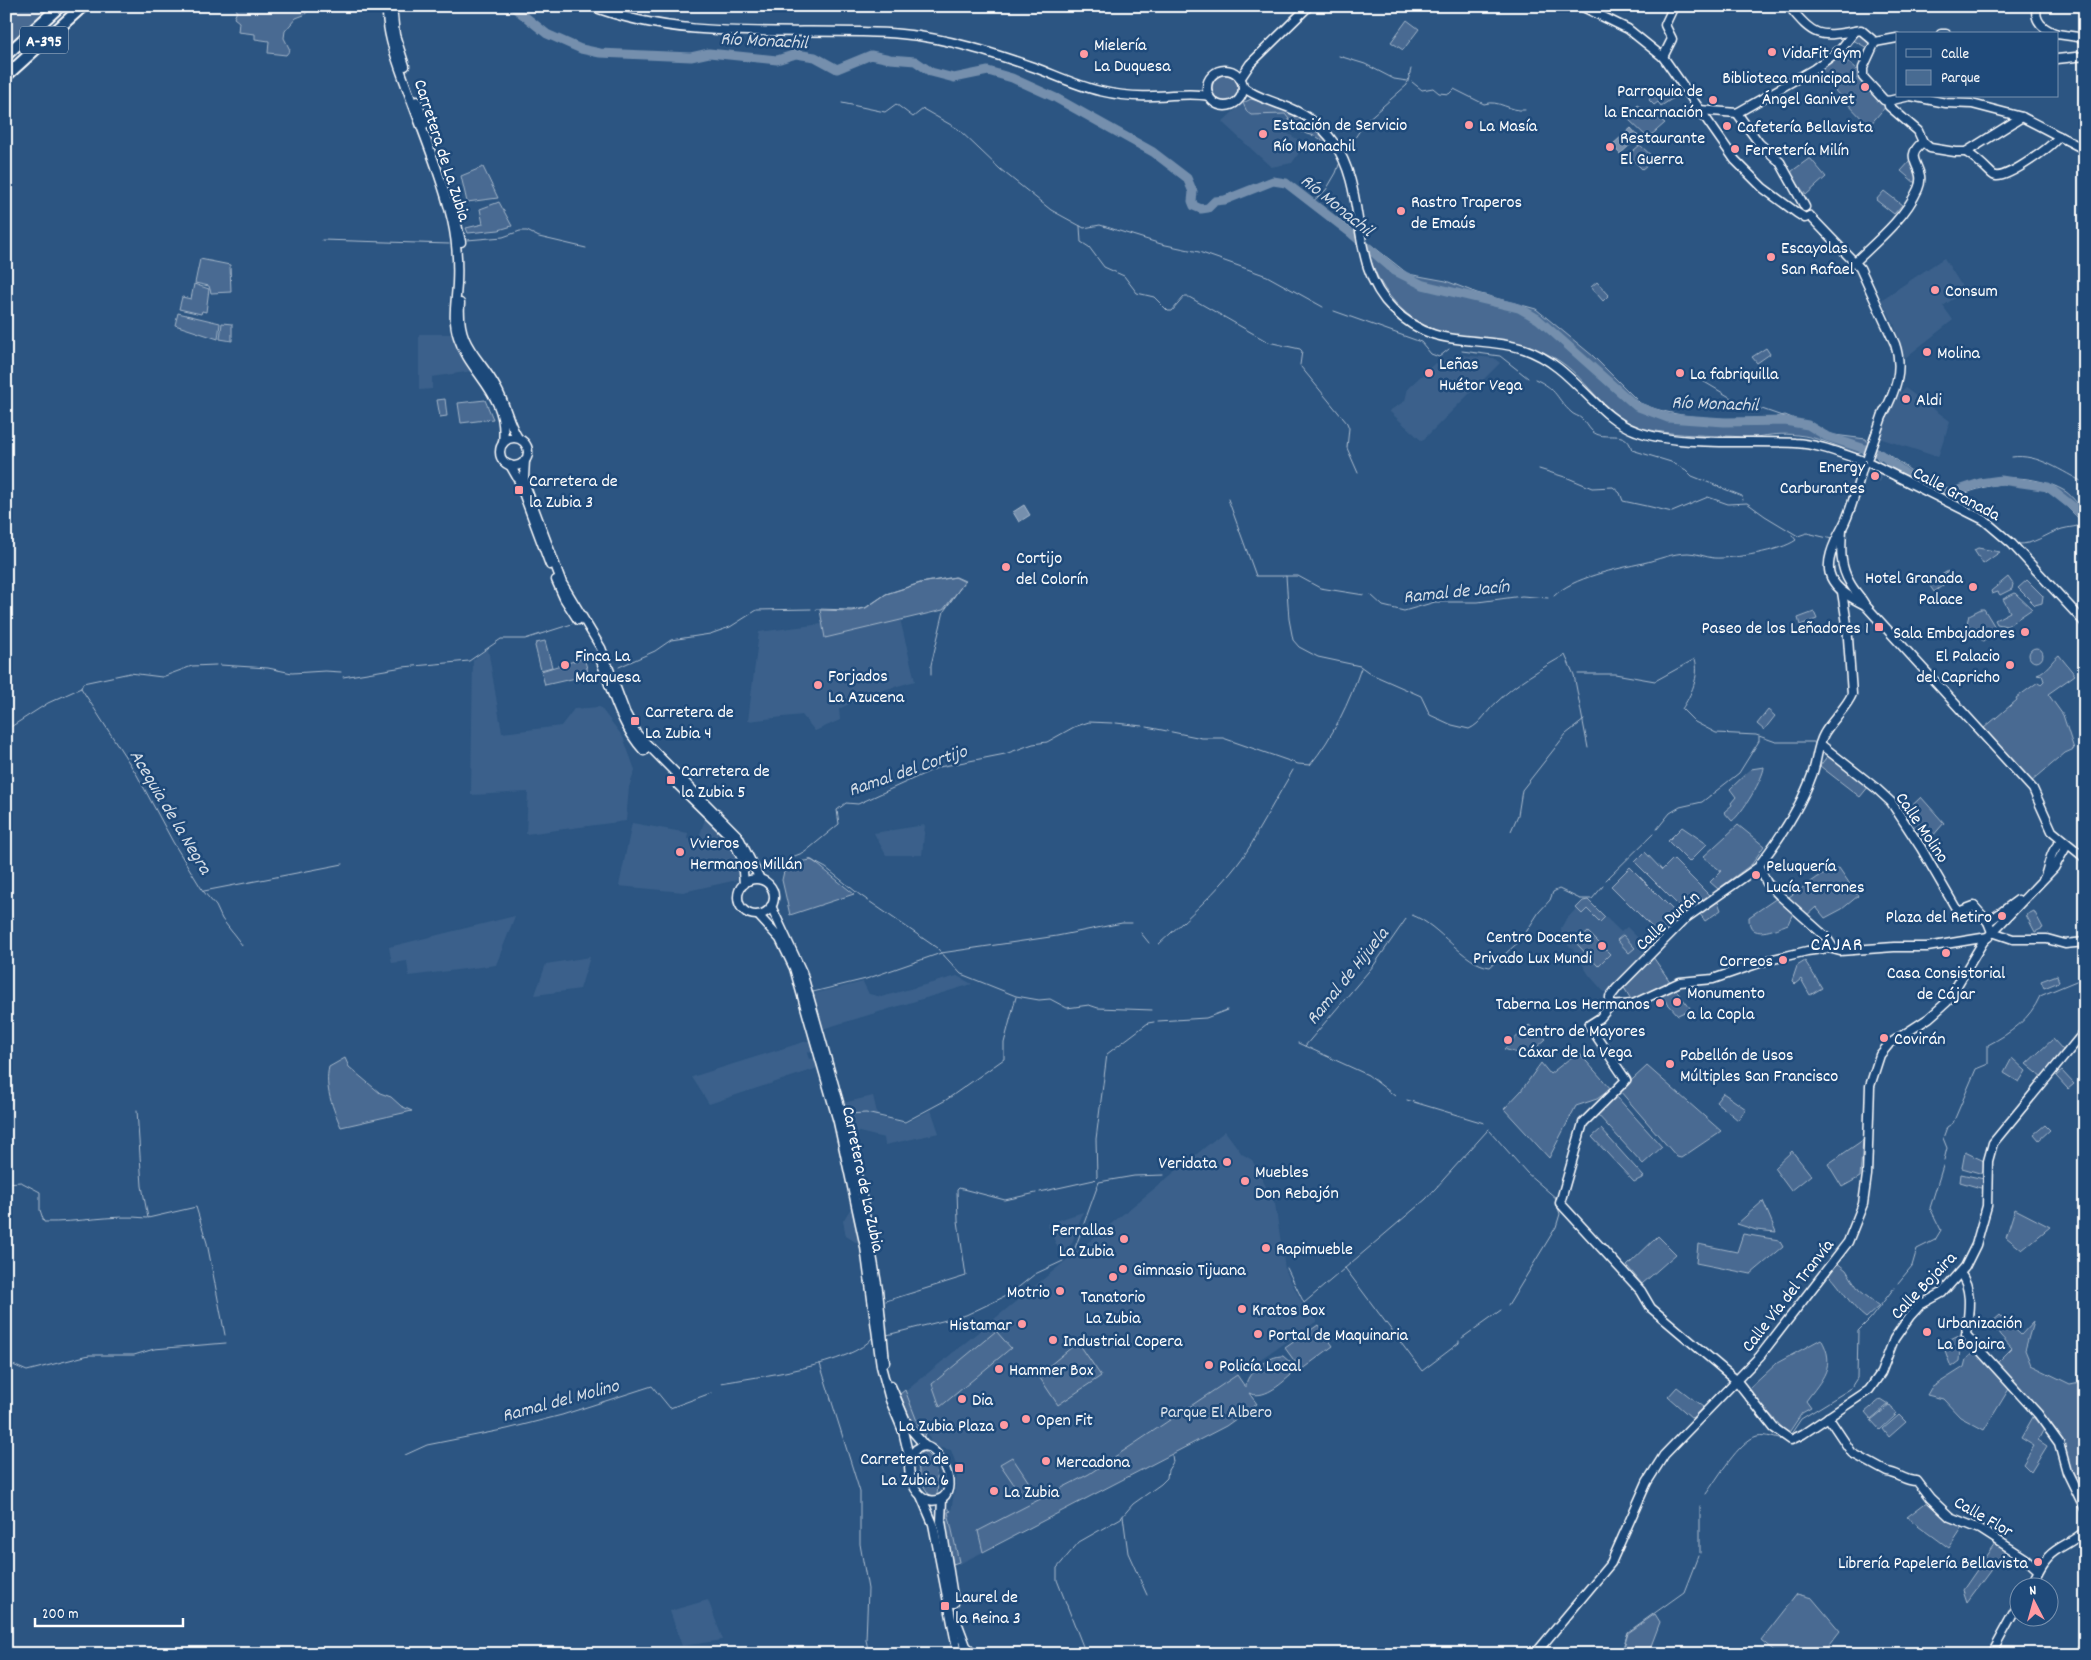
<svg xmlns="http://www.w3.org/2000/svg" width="2091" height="1660" font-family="Dekko,sans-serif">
	<rect width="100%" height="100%" fill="#2c5582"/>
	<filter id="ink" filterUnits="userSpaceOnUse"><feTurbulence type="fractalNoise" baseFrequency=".02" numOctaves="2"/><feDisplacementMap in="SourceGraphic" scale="10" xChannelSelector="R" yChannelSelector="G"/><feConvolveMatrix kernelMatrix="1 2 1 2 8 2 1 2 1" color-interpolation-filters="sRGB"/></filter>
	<g filter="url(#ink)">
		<g fill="#3b618b">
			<path d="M1243 103 1247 112 1251 115 1286 114 1289 119 1290 128 1287 133 1305 144 1292 163 1271 167 1222 122Z"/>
			<path d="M1944 258 1965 291 1943 306 1953 320 1905 358 1894 324 1881 300Z"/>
			<path d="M419 334H451L460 354 472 371 432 377V389L419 390Z"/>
			<path d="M1460 355 1494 358 1500 363 1422 441 1389 411 1405 401 1408 388 1434 364Z"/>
			<path d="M1905 388 1950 421 1938 457 1879 438 1895 398Z"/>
			<path d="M1875 470 1883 474 1880 482 1867 478 1869 471Z"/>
			<path d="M900 619 915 681 870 694 839 709 840 720 815 731 802 715 748 721 759 632 822 624 825 638Z"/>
			<path d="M488 649 502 733 561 726 574 709 600 707 623 737 635 770 629 787 626 821 526 834 528 792 471 795 473 660Z"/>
			<path d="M705 819 729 845 738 859 739 868 737 880 683 892 619 886 632 823 688 833 687 839 698 840Z"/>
			<path d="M925 825 922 855H886L874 833Z"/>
			<path d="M1588 900 1621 932 1627 927 1647 947 1642 953 1644 956 1607 992H1604L1589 975 1573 949 1562 941 1561 928 1565 921 1583 901Z"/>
			<path d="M515 916 496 965 409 976 407 961 392 963 389 947Z"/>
			<path d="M590 957 580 989 535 995 546 964Z"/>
			<path d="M957 976 972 984 822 1029 812 994 863 982 869 994 881 997Z"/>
			<path d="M810 1040 813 1050 807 1053 809 1059 815 1058 818 1068 709 1104 692 1077Z"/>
			<path d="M873 1096 878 1117 906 1123 931 1110 939 1133 885 1145 884 1138 851 1130 843 1103Z"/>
			<path d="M1225 1131 1242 1154 1252 1160 1275 1204 1285 1269 1302 1303 1317 1321 1089 1474 979 1531 983 1552 959 1564 948 1512 951 1511 958 1470 951 1450 932 1446 928 1433 922 1434 906 1391Z"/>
			<path d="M854 1203 862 1246 846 1236 843 1221Z"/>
			<path d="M1083 1212 1072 1243 1062 1257 1047 1224Z"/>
			<path d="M708 1600 723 1640 682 1646 670 1611Z"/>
		</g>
		<g fill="#486b92" stroke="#a4b5c8">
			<path d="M6 6H51L6 46Z"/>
			<path d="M235 6H314L304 15 296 18 285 31 284 38 290 50 286 55 268 53 269 41 255 39V34L238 32 239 22 234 18 237 11Z"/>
			<path d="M1407 20 1419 29 1403 50 1391 42Z"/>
			<path d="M1856 35 1863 36 1871 43 1869 49 1853 40Z"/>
			<path d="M1840 54 1859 72 1887 105 1869 126 1816 71Z"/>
			<circle cx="1225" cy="88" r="13"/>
			<path d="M1667 89 1675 97 1661 106 1658 102 1654 105 1649 100 1653 94 1656 97Z"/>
			<path d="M1251 99C1280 108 1315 118 1331 146L1317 137 1290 128 1289 119 1285 114 1251 115 1247 112 1243 103Z"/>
			<path d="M1638 105 1665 123 1648 138 1626 117Z"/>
			<path d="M1640 145 1655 159 1642 169 1628 155Z"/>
			<path d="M1810 158 1826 177 1806 195 1791 175 1792 171Z"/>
			<path d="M1911 160 1917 177 1915 183 1901 171Z"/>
			<path d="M483 167 498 198 467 202 461 176Z"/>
			<path d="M1884 191 1902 205 1894 214 1876 200Z"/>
			<path d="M499 202 512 226 499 230 468 233 466 228 483 224 480 209Z"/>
			<path d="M1365 240 1408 274 1446 281 1477 293 1536 309 1593 356 1640 403C1683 422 1728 417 1774 420L1776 417 1785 415 1834 435 1866 439 1869 445 1858 454C1839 447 1818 437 1797 435 1782 433 1770 435 1756 437 1746 438 1735 436 1725 436 1698 435 1669 435 1642 428 1607 419 1589 381 1561 362 1527 339 1492 344 1455 336 1405 326 1375 288 1365 240Z"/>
			<path d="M200 259 230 265 231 292 211 293 209 286 195 283Z"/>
			<path d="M1597 282 1609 295 1603 301 1591 287Z"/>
			<path d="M194 284 209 289 206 312 202 311 201 314 179 309 182 297 191 299Z"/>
			<path d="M178 313 220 323 218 339 175 325Z"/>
			<path d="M222 323 232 324V341L220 339Z"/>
			<path d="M1766 348 1770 354 1757 363 1752 357Z"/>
			<path d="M445 399 447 416 440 417 437 400Z"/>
			<path d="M485 400 493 419 461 423 458 403Z"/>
			<path d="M1877 449C1901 458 1916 481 1942 487 1955 490 1968 484 1980 481 2005 475 2040 477 2063 490 2071 494 2078 505 2085 512V525C2073 513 2059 497 2044 490 2014 475 1978 488 1950 499L1917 484 1894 463 1882 457 1879 461 1875 455Z"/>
			<path d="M1978 548 2000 552 1983 564 1974 550Z"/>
			<path d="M1948 571 1941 582 1950 575V580L1934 592 1928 583Z"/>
			<path d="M955 577 965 582 943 610 825 638 820 610 851 611 866 608 886 594 920 583Z"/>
			<path d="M2008 577 2013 584 2012 589 2000 595 1998 592 1992 594 1991 591Z"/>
			<path d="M2027 580 2043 596 2042 603 2035 605 2018 588Z"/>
			<path d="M2015 593 2032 609 2007 626 1997 624 1995 620 2010 612 2003 599Z"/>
			<path d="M1981 609H1984L1995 627 1993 635 1984 641 1976 637 1967 623 1969 615Z"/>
			<path d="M1814 612 1817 619 1800 625 1798 618Z"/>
			<path d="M545 641 552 667 541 670 535 646 536 643Z"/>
			<circle cx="2036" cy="655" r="7"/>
			<path d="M2059 655 2075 675 2048 694 2063 715 2074 749 2065 753 2031 782 1984 728 2017 700 2016 698 2038 682 2041 684 2044 681 2042 675 2037 674C2047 671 2052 660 2059 655Z"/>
			<path d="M584 658 589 675 545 685 541 671Z"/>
			<path d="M1768 710 1775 716 1764 730 1757 724Z"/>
			<path d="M1828 755 1869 786 1860 797 1820 766Z"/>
			<path d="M1764 767C1764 777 1742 814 1732 821L1724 812 1732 805 1731 803 1736 797 1730 789 1751 769Z"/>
			<path d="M1921 797 1944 823 1932 837 1922 843 1903 814Z"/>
			<path d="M1738 825 1764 846 1752 864 1718 889 1710 882 1721 871 1703 857Z"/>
			<path d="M1682 827 1707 844 1689 862 1668 841Z"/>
			<path d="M1645 852 1662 870 1673 859 1709 895 1685 912 1635 862Z"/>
			<path d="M812 860 854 894 790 915 782 880 785 867 796 862Z"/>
			<path d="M1630 867 1680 917 1661 936 1611 886Z"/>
			<path d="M1839 868 1858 896 1842 909 1825 918 1816 907 1805 917 1786 899 1818 877Z"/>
			<path d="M1777 898 1793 913 1788 924C1775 929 1748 942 1749 917Z"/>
			<path d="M1588 900 1605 917 1600 922 1587 909 1582 914 1576 908 1583 901Z"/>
			<path d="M1718 902 1721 910 1705 921 1700 914Z"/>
			<path d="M2034 911 2043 928 2035 932 2026 915Z"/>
			<path d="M1588 932 1610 954 1598 966 1576 943Z"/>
			<path d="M1623 935 1635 948 1629 953 1617 940Z"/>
			<path d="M1653 957 1671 983 1632 1001 1623 986Z"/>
			<path d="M1805 961 1822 988 1810 995 1801 979 1795 984 1792 981 1797 966Z"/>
			<path d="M2057 975 2059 982 2044 988 2041 981Z"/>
			<path d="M1674 988 1691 1009 1678 1015 1660 995Z"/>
			<path d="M1529 1025 1546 1039 1527 1056 1504 1049Z"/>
			<path d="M2053 1039 2064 1051 2042 1077 2026 1064Z"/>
			<path d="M1578 1052 1611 1089 1597 1099 1576 1106 1549 1158 1504 1109 1521 1091 1541 1063 1550 1074Z"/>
			<path d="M345 1058 349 1067 380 1093 391 1097 401 1106 412 1111 341 1127C333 1109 324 1087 329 1067Z"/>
			<path d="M2012 1058 2026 1071 2019 1082 2004 1073Z"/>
			<path d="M1647 1066 1721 1131 1681 1158 1677 1157 1620 1091Z"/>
			<path d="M2062 1071 2074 1084 2068 1089 2056 1076Z"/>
			<path d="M1723 1093 1746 1109 1738 1120 1716 1102Z"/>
			<path d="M1616 1096 1662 1147 1643 1164 1597 1114Z"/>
			<path d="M2045 1125 2050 1130 2039 1140 2034 1134Z"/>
			<path d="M1601 1129 1644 1177 1634 1182 1592 1137Z"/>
			<path d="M1863 1140 1860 1177 1842 1187 1828 1164Z"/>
			<path d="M1792 1151 1811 1175 1791 1191 1774 1168Z"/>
			<path d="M1965 1152 1984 1161 1983 1174 1962 1168Z"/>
			<path d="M1961 1174 1984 1179V1189L1960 1182Z"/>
			<path d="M1763 1201 1776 1232 1756 1230 1737 1224Z"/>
			<path d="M2015 1209 2050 1227 2022 1250 2006 1237Z"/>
			<path d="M1743 1234 1779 1240 1783 1247 1751 1274 1696 1263 1698 1244 1737 1252Z"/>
			<path d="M1658 1236 1676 1254 1642 1284 1627 1266Z"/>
			<path d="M1836 1262 1846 1270 1859 1290 1879 1306 1866 1318C1850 1306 1843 1289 1829 1275Z"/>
			<path d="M2000 1315 2021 1335 2033 1322 2025 1350 2031 1365 2070 1384 2085 1381V1410L2083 1413 2085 1417V1479L2071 1476 2067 1456 2057 1431 1996 1364 2012 1348 2000 1335 1992 1322Z"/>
			<path d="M1318 1325 1333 1346 1301 1370 1285 1348Z"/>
			<path d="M996 1331 1011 1348 940 1407 932 1384Z"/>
			<path d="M1961 1334 1959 1361 1951 1367 1943 1345 1944 1342Z"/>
			<path d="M1821 1339C1837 1366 1822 1379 1806 1401L1811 1408 1802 1413 1788 1434 1748 1390 1777 1363Z"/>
			<path d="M1078 1342 1101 1376 1058 1405 1038 1375Z"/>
			<path d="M1975 1351 2009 1389 1984 1430 1960 1417 1943 1399 1927 1395 1931 1388 1964 1367 1966 1359Z"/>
			<path d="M1283 1356 1291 1363V1375C1280 1385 1263 1400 1249 1393L1257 1404 1226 1426 983 1552 978 1531 1089 1474 1237 1375 1246 1388C1244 1374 1269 1355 1283 1356Z"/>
			<path d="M1677 1387 1703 1407 1692 1418 1668 1397Z"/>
			<path d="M905 1390 922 1434 926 1433 925 1436 921 1437 913 1427 900 1394Z"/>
			<path d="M1881 1399 1889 1404 1871 1419 1865 1412Z"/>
			<path d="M1890 1405 1897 1414 1880 1430 1871 1420Z"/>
			<path d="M1899 1415 1906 1422 1889 1437 1883 1429Z"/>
			<path d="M2033 1417 2044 1429 2038 1440 2047 1446 2031 1472 2023 1464 2034 1446 2021 1438Z"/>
			<path d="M921 1451C936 1454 939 1482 937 1495L932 1497C921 1487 917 1470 918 1455Z"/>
			<path d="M1012 1457 1034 1490 1022 1496 1000 1464Z"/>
			<path d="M1928 1501 1964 1525 1949 1548 1907 1517Z"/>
			<path d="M947 1508 951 1511 948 1512 959 1562 953 1564 943 1520 944 1510Z"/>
			<path d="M1997 1541 2007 1548 1967 1602 1963 1590Z"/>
			<path d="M1797 1594 1812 1598 1840 1631 1822 1654H1778L1761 1640Z"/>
			<path d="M1655 1614 1660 1622 1648 1654H1622L1628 1633Z"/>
		</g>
		<g fill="#748fad" stroke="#acbcce">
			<path d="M1631 128 1639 137 1620 154 1612 145Z"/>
			<path d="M1024 505 1030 515 1019 522 1013 512Z"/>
		</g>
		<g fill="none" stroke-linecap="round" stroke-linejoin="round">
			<g stroke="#acbcce" stroke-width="1">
				<path d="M1339 56 1365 64 1394 79 1407 81"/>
				<path d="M1412 82 1422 90 1433 88 1439 93 1449 94 1454 89 1484 104C1499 99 1510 112 1525 110"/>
				<path d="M842 103 885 112 896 104 913 117 923 109 958 129 1000 169 1051 210 1084 228 1100 225 1161 244 1199 252 1267 276 1323 307"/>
				<path d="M1345 153 1366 121 1407 85 1411 69"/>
				<path d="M1311 203 1326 190 1336 173 1340 162"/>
				<path d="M1080 226 1081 242 1089 247 1104 267 1124 276 1137 293 1154 297 1168 311H1172L1184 297H1189L1268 342 1300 349 1302 351 1300 365"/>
				<path d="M322 240 449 244"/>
				<path d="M467 240 503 237 520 231H527L539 237 586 248"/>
				<path d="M1334 311 1421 342 1431 354 1439 357 1449 349"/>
				<path d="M1462 351 1500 356 1528 378"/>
				<path d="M1301 367 1347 423 1349 428 1347 448 1358 473"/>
				<path d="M1691 374 1733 399 1808 425"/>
				<path d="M1535 379C1559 390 1555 398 1572 413 1574 415 1579 416 1582 419 1586 422 1588 427 1592 431 1604 443 1626 426 1632 450L1671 462 1686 470 1692 476 1742 496 1743 500"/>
				<path d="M2012 457C2038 453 2062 472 2085 483"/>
				<path d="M1539 469 1568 478 1592 488 1613 487 1620 493 1623 501 1646 506"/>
				<path d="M1228 499 1256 576H1286L1289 619 1293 640 1299 647 1318 657 1360 666 1371 674 1421 696 1430 715 1452 725 1469 729C1481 724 1487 710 1497 702 1516 683 1542 668 1565 655L1574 675 1588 748"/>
				<path d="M1647 506 1672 512 1708 497 1728 504 1747 503 1765 516 1798 536 1807 533 1832 539"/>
				<path d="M2017 544C2035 545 2045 534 2062 529 2069 527 2077 527 2085 524"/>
				<path d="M1286 576H1298L1320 588 1364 595"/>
				<path d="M1371 595 1383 606 1404 611 1435 602H1478L1522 596 1548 598"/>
				<path d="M1554 596C1573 577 1617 569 1643 563 1657 560 1672 553 1688 553 1697 553 1705 557 1714 558 1733 559 1781 551 1796 540L1792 535"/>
				<path d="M816 609 852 610 865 608 886 594 921 583 956 577 965 581 944 611 931 665V675"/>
				<path d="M220 665 268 668 292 673 325 671 341 672"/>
				<path d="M619 667 655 651 671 640 710 634 730 627 757 610 811 609"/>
				<path d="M1578 674H1615L1655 681 1695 659C1700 676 1691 695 1682 709L1695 722 1716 733 1756 735 1776 742H1814"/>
				<path d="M343 677 403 667 469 661 501 639H525L572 624"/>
				<path d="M81 688 137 775 173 842 203 891 216 906 222 919 242 945"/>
				<path d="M1116 723 1142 726"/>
				<path d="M1147 727 1202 738H1223L1298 764 1310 765C1333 737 1349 703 1361 668"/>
				<path d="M6 730 48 703 81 688 83 683 130 673 162 677 192 666 216 665"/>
				<path d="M1657 829 1670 813 1680 807 1702 802 1739 773 1759 741V737"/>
				<path d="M1511 831 1518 815 1522 790 1566 734 1584 720"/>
				<path d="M809 859 826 868 860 895 937 948 961 974 1016 996 1039 1000 1050 999 1067 1008 1089 1005 1098 1008 1152 1010"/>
				<path d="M766 869 776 868 792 857 805 852 839 824 837 810 846 803 858 804 939 767 1005 754 1033 744 1047 742 1074 727 1089 722 1112 723"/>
				<path d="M1606 880 1653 834"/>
				<path d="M204 891 343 864"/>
				<path d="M1412 915C1440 925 1463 964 1490 967L1521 940 1539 912 1550 900 1553 892 1559 889 1580 899H1592L1603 886"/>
				<path d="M1141 933 1149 943"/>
				<path d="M1159 944C1194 912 1234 877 1256 836V834L1293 770"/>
				<path d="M813 992 866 979 941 953 1057 936 1122 923H1132"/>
				<path d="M1158 1021 1206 1018 1227 1010"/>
				<path d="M1298 1043 1368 1075 1395 1096"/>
				<path d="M1305 1046 1374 965 1406 919"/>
				<path d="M1407 1100 1484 1123"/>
				<path d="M137 1110 142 1186 148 1218 196 1207 207 1243 225 1335"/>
				<path d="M848 1114 866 1113 905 1122 946 1100 1004 1059V1043L1016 997"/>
				<path d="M1584 1117 1595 1105"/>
				<path d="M1488 1130 1489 1129"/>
				<path d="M1490 1131 1527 1173 1557 1199"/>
				<path d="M1944 1160 1947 1148 1943 1138 1947 1127 1953 1123 1976 1069 1988 1064V1045C2011 1033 2030 1019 2040 996L2081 979 2085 971"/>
				<path d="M6 1183 21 1182 40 1192V1210L44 1222C78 1223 112 1214 147 1218"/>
				<path d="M1040 1192 1094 1180 1097 1177 1096 1139 1107 1054 1148 1023 1154 1022"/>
				<path d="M1074 1251 1099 1182 1134 1176 1164 1175"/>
				<path d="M1287 1268 1304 1303 1426 1199 1487 1131"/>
				<path d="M1345 1268 1422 1371 1459 1343V1341"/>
				<path d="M1898 1283 1912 1266 1917 1249 1935 1240 1941 1230 1930 1208 1943 1166"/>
				<path d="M886 1301 966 1276 958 1221 957 1190 959 1188 1005 1200 1036 1193"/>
				<path d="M1508 1306 1556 1227 1560 1214 1557 1205"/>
				<path d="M887 1335 966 1315 1010 1294 1035 1274 1063 1261"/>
				<path d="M1462 1338 1501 1310"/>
				<path d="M6 1362 27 1371 89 1355H134L154 1349 226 1343"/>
				<path d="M820 1364 860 1492V1544L868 1589 866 1640 869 1654"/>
				<path d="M721 1383C755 1377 854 1365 873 1337"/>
				<path d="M1791 1434 1801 1419 1850 1389 1857 1378 1858 1331 1870 1319 1894 1288"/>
				<path d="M405 1455 427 1445 507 1429 562 1415 652 1386 670 1408 711 1393"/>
				<path d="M1706 1494C1717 1479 1739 1441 1757 1436 1766 1434 1776 1439 1784 1440"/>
				<path d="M1123 1516 1128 1553 1147 1595"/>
				<path d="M1700 1553V1506"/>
				<path d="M1086 1654 1057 1580V1568L1079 1542 1121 1518 1133 1504 1161 1484 1167 1478 1168 1470 1173 1462 1172 1455"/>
				<path d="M1621 1654 1628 1632 1684 1592 1698 1556"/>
			</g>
			<path stroke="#748fad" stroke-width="9" d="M512 6 547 34 581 49 600 53 691 57 709 53 777 60 796 54 815 57 837 69 871 55 890 59 915 61 931 72 954 78 988 71 1012 78 1056 98 1153 152 1187 178 1193 192 1192 201 1194 206 1201 209 1208 208 1215 201 1225 200 1273 181 1286 183 1352 234 1395 271 1423 285 1519 308 1538 319 1636 406 1668 418 1724 422 1785 421 1808 425 1826 436 1880 454 1919 484 1943 492 1950 493 1980 483 2001 480 2048 487 2085 516"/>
			<defs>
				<g id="secondary">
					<path d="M387 6C386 33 396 58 405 83 421 128 441 174 452 220 457 242 458 263 457 284 456 302 452 320 458 337 471 376 509 394 503 443"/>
					<path d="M392 6 395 35 405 66"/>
					<path d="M591 6C689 44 799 26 901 34 948 38 992 53 1036 68 1057 76 1078 86 1100 91 1117 95 1135 97 1153 96 1172 96 1190 92 1209 96"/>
					<path d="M1581 6 1628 29 1663 57 1735 160 1763 188 1797 213 1805 218 1810 216"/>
					<path d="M1789 6C1816 41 1822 36 1861 30L1875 42"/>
					<path d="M2037 6C2033 22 2044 29 2057 34"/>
					<path d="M1941 34H1946"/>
					<path d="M2057 34 2085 38"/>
					<path d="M1875 42 1863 68V77L1884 100 1888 101 1889 106 1918 131 1923 142 1930 148 1955 152H1966L2022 117"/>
					<path d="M1875 42 1897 38"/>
					<path d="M1663 57 1672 39 1665 25 1674 6"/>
					<path d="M2057 59 2085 56"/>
					<circle cx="1225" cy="88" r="18"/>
					<path d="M1240 79 1250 64 1309 6"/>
					<path d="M1243 87C1254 96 1266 99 1279 104 1300 111 1321 124 1334 143 1369 193 1347 264 1393 309 1435 351 1475 334 1524 349 1574 366 1594 416 1636 431 1677 447 1750 440 1795 443 1818 444 1839 453 1861 460"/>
					<path d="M1911 96 1946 103 1972 104 2022 117 2080 147"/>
					<path d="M417 101 425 125"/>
					<path d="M1888 101 1910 96"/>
					<path d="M1699 110 1737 113 1814 69 1841 49 1855 31"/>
					<path d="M1737 113 1759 143 1780 162 1805 207"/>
					<path d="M1966 152C1976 158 1982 164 1990 172 1992 174 1994 176 1996 176 2008 178 2053 146 2059 136"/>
					<path d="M452 202 461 242"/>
					<path d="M1810 216 1860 268 1895 344C1904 370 1895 392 1883 415"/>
					<path d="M1855 262C1877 241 1905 218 1918 189 1928 166 1900 160 1923 142"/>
					<path d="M460 303C457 348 479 355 497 389 506 405 508 423 518 438"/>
					<circle cx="514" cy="452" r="14"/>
					<path d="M1868 457 1884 411"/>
					<path d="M525 460 524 478 526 487 562 583 601 648 625 712 636 733 738 836 760 879"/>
					<path d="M1870 463 1984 520 2012 544 2085 623"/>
					<path d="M510 465 518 479 550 565"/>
					<path d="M1842 529C1841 548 1839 565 1850 583 1854 591 1861 597 1865 605L2033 789 2052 831 2085 858"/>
					<path d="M556 580 564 598 578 620"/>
					<path d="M1863 604C1823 584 1821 567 1842 528 1852 510 1857 486 1863 466"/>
					<path d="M601 661C612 692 621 726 644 751"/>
					<path d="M1820 744 1877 789 1891 802 1921 848 1958 912 1974 906 1988 922 1992 932"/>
					<path d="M677 784 732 838 742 859 744 884"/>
					<path d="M1760 864C1780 838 1801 806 1812 775 1817 762 1817 746 1824 734 1831 721 1847 707 1852 694L1847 624 1842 592"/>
					<path d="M1760 869 1767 883 1779 895 1826 937 1833 948"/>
					<path d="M2045 876C2049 865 2051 847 2062 842"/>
					<circle cx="756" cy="897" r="18"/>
					<path d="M771 906 802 972 845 1124 862 1197 878 1290 885 1362"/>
					<path d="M758 915 780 939 794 968 838 1122 865 1247 881 1366 890 1400 903 1431 910 1461"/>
					<path d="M1988 922 2018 900"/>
					<path d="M1992 932 2013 939H2047L2065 944 2085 942"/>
					<path d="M1610 1006 1600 1018 1589 1025 1626 1080 1583 1123 1560 1203 1641 1291 1651 1308 1736 1380 1774 1428 1791 1440 1803 1434 1869 1390 1881 1373 1894 1339 1910 1316 1920 1305 1942 1293 1965 1267 1976 1245 1987 1206 1988 1161 1993 1143 2085 1031"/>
					<path d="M1610 1006 1633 1004 1680 982 1713 979 1765 961 1807 951 1829 948 1840 951 1894 947H1927L1988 937"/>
					<path d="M1610 1006V997L1617 988 1686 918 1757 868"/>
					<path d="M1960 1273C1974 1290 1968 1315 1966 1335L2038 1414 2059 1443 2067 1472 2085 1509"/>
					<path d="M891 1386 908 1426 925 1446"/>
					<path d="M1828 1417 1852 1453 1887 1472C1899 1473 1903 1481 1917 1481L1930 1498 1950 1517 1980 1529 2025 1558 2038 1570"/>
					<path d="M925 1446C943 1450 959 1492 940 1499 912 1511 895 1449 925 1446Z"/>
					<path d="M921 1496 933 1524 958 1654"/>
					<path d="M942 1499 941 1521 954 1603"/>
					<path d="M2030 1588C2037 1575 2042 1560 2055 1551 2065 1544 2075 1540 2085 1531"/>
					<path d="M957 1622 966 1646 975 1654"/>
					<path d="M1535 1654 1611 1563 1647 1482 1664 1455 1760 1356 1848 1242 1863 1204 1867 1175 1870 1086 1880 1055 1889 1044 1929 1018 1947 1002 1983 942 2054 868 2067 845"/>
					<path d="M1991 1654 2018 1605"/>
					<path d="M2078 1654 2085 1645"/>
				</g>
				<g id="highway">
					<path d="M6 55 60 6"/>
					<path d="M6 76 83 6"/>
				</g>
			</defs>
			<use href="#secondary" stroke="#fff" stroke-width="11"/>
			<use href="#highway" stroke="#fff" stroke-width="14"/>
			<use href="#secondary" stroke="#1f4a7a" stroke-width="8"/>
			<use href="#highway" stroke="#1f4a7a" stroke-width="10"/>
		</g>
	</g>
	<g fill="#ff9aa2" stroke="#1f4a7a" stroke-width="2">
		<circle cx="1772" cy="52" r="5"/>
		<circle cx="1084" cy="54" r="5"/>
		<circle cx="1865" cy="87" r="5"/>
		<circle cx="1713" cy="100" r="5"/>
		<circle cx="1469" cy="125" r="5"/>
		<circle cx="1727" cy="126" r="5"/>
		<circle cx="1263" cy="134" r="5"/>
		<circle cx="1610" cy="147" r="5"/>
		<circle cx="1735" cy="149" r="5"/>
		<circle cx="1401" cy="211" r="5"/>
		<circle cx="1771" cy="257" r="5"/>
		<circle cx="1935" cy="290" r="5"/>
		<circle cx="1927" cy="352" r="5"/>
		<circle cx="1429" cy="373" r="5"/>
		<circle cx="1680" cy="373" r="5"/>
		<circle cx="1906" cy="399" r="5"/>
		<circle cx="1875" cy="476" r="5"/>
		<rect x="514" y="485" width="10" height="10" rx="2.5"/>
		<circle cx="1006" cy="567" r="5"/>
		<circle cx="1973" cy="587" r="5"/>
		<rect x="1874" y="622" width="10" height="10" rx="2.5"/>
		<circle cx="2025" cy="632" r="5"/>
		<circle cx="565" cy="665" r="5"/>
		<circle cx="2010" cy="665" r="5"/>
		<circle cx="818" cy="685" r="5"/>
		<rect x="630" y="716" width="10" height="10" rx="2.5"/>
		<rect x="666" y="775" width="10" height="10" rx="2.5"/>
		<circle cx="680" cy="852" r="5"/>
		<circle cx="1756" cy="875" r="5"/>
		<circle cx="2002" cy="916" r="5"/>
		<circle cx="1602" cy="946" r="5"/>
		<circle cx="1946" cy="953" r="5"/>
		<circle cx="1783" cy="960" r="5"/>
		<circle cx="1677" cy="1002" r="5"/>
		<circle cx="1660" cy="1003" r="5"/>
		<circle cx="1884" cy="1038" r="5"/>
		<circle cx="1508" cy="1040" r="5"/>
		<circle cx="1670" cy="1064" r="5"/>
		<circle cx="1227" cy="1162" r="5"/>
		<circle cx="1245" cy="1181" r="5"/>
		<circle cx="1124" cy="1239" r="5"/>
		<circle cx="1266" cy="1248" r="5"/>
		<circle cx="1123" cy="1269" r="5"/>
		<circle cx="1113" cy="1277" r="5"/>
		<circle cx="1060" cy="1291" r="5"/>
		<circle cx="1242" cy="1309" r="5"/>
		<circle cx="1022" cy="1324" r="5"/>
		<circle cx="1927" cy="1332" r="5"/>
		<circle cx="1258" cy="1334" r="5"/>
		<circle cx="1053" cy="1340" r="5"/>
		<circle cx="1209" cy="1365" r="5"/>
		<circle cx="999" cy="1369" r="5"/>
		<circle cx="962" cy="1399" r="5"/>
		<circle cx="1026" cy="1419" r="5"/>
		<circle cx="1004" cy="1425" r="5"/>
		<circle cx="1046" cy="1461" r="5"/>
		<rect x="954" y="1463" width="10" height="10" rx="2.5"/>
		<circle cx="994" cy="1491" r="5"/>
		<circle cx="2038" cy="1562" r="5"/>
		<rect x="940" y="1601" width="10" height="10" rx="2.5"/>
	</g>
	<g text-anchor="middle" stroke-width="5" stroke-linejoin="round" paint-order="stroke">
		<rect fill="#1f4a7a" stroke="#bcc9d7" stroke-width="1" x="20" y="26.5" width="48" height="27" rx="4"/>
		<g font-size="16" font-weight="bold" fill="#fff">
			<text x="44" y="46">A-395</text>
		</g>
		<g font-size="18" fill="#fff" stroke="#1f4a7a" text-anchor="start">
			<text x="1094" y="50">Mielería<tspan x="1094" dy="21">La Duquesa</tspan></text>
			<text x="1782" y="58">VidaFit Gym</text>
			<text x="1855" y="83" text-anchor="end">Biblioteca municipal<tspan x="1855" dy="21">Ángel Ganivet</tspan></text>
			<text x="1703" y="96" text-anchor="end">Parroquia de<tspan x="1703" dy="21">la Encarnación</tspan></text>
			<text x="1273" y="130">Estación de Servicio<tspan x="1273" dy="21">Río Monachil</tspan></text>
			<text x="1479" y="131">La Masía</text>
			<text x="1737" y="132">Cafetería Bellavista</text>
			<text x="1620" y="143">Restaurante<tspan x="1620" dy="21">El Guerra</tspan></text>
			<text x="1745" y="155">Ferretería Milín</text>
			<text x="1411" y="207">Rastro Traperos<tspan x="1411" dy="21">de Emaús</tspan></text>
			<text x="1781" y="253">Escayolas<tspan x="1781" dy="21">San Rafael</tspan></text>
			<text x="1945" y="296">Consum</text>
			<text x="1937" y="358">Molina</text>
			<text x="1439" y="369">Leñas<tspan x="1439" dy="21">Huétor Vega</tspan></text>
			<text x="1690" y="379">La fabriquilla</text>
			<text x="1916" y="405">Aldi</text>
			<text x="1865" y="472" text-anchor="end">Energy<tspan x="1865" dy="21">Carburantes</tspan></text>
			<text x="529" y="486">Carretera de<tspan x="529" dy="21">la Zubia 3</tspan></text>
			<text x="1016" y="563">Cortijo<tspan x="1016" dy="21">del Colorín</tspan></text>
			<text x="1963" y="583" text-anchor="end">Hotel Granada<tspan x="1963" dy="21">Palace</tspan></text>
			<text x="1869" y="633" text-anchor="end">Paseo de los Leñadores 1</text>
			<text x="2015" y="638" text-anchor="end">Sala Embajadores</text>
			<text x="575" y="661">Finca La<tspan x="575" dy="21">Marquesa</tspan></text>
			<text x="2000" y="661" text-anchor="end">El Palacio<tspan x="2000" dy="21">del Capricho</tspan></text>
			<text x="828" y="681">Forjados<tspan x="828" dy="21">La Azucena</tspan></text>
			<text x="645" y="717">Carretera de<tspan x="645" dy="21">La Zubia 4</tspan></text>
			<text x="681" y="776">Carretera de<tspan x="681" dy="21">la Zubia 5</tspan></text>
			<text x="690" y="848">Vvieros<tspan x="690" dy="21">Hermanos Millán</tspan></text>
			<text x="1766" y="871">Peluquería<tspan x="1766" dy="21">Lucía Terrones</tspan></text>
			<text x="1992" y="922" text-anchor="end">Plaza del Retiro</text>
			<text x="1592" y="942" text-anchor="end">Centro Docente<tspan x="1592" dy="21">Privado Lux Mundi</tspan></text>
			<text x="1773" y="966" text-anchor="end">Correos</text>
			<text x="1946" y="978" text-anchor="middle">Casa Consistorial<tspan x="1946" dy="21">de Cájar</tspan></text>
			<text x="1687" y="998">Monumento<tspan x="1687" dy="21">a la Copla</tspan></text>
			<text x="1650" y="1009" text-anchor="end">Taberna Los Hermanos</text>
			<text x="1518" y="1036">Centro de Mayores<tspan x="1518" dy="21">Cáxar de la Vega</tspan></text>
			<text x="1894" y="1044">Covirán</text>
			<text x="1680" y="1060">Pabellón de Usos<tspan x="1680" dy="21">Múltiples San Francisco</tspan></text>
			<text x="1217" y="1168" text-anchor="end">Veridata</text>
			<text x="1255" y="1177">Muebles<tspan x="1255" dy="21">Don Rebajón</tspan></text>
			<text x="1114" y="1235" text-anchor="end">Ferrallas<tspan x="1114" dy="21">La Zubia</tspan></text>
			<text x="1276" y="1254">Rapimueble</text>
			<text x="1133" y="1275">Gimnasio Tijuana</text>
			<text x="1050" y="1297" text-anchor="end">Motrio</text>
			<text x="1113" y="1302" text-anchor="middle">Tanatorio<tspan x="1113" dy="21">La Zubia</tspan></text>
			<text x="1252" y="1315">Kratos Box</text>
			<text x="1937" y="1328">Urbanización<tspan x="1937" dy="21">La Bojaira</tspan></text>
			<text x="1012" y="1330" text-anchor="end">Histamar</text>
			<text x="1268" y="1340">Portal de Maquinaria</text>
			<text x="1063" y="1346">Industrial Copera</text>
			<text x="1219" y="1371">Policía Local</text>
			<text x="1009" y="1375">Hammer Box</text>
			<text x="972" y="1405">Dia</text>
			<text x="1036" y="1425">Open Fit</text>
			<text x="994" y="1431" text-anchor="end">La Zubia Plaza</text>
			<text x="949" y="1464" text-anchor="end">Carretera de<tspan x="949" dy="21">La Zubia 6</tspan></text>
			<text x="1056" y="1467">Mercadona</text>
			<text x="1004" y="1497">La Zubia</text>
			<text x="2028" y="1568" text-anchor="end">Librería Papelería Bellavista</text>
			<text x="955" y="1602">Laurel de<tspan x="955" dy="21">la Reina 3</tspan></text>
		</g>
		<g font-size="18" fill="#fff" stroke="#1f4a7a">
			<text transform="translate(443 150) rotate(72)" y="6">Carretera de La Zubia</text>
			<text transform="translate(1957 493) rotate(28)" y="6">Calle Granada</text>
			<text transform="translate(1923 827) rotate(56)" y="6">Calle Molino</text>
			<text transform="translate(1667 920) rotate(-42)" y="6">Calle Durán</text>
			<text transform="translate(864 1179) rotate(78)" y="6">Carretera de La Zubia</text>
			<text transform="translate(1923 1285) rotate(-46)" y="6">Calle Bojaira</text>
			<text transform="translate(1787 1295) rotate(-52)" y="6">Calle Vía del Tranvía</text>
			<text transform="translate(1984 1516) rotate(30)" y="6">Calle Flor</text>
		</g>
		<g font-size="18" fill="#dae1e9" stroke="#1f4a7a">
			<text x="1216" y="1417">Parque El Albero</text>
		</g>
		<g font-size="19" font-style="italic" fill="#d5dde6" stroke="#1f4a7a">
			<text transform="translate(764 39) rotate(3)" y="7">Río Monachil</text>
			<text transform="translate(1338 204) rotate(39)" y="7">Río Monachil</text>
			<text transform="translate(1715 402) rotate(2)" y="7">Río Monachil</text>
			<text transform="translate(1456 590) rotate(-6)" y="7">Ramal de Jacín</text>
			<text transform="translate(907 769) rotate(-19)" y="7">Ramal del Cortijo</text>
			<text transform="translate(172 811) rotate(59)" y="7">Acequia de la Negra</text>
			<text transform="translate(1346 975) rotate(-51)" y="7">Ramal de Hijuela</text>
			<text transform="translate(560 1399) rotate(-15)" y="7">Ramal del Molino</text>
		</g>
		<g font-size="20" letter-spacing="1" fill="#fff" stroke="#1f4a7a">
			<text x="1837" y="950">CÁJAR</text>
		</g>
	</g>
	<rect width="2091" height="1660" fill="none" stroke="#1f4a7a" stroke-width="25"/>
	<rect x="12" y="12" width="2066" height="1635" fill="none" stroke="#fff" stroke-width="2" filter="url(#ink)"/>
	<rect x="1896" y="32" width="162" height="65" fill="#1f4a7a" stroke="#7992af"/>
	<rect x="1906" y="49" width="25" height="8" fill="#1f4a7a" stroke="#7992af"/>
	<text x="1941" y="58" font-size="15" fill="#ffffff">Calle</text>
	<rect x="1906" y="70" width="25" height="15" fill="#486b92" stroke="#7992af"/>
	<text x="1941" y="82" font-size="15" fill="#ffffff">Parque</text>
	<g transform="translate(2034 1602) rotate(354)"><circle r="24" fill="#1f4a7a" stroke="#7992af"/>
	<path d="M0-4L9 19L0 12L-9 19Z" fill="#ff9aa2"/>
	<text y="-8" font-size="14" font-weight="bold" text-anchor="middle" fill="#ffffff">N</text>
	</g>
	<path d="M35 1618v8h148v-8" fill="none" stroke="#ffffff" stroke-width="2.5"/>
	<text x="42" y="1618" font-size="15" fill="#ffffff" stroke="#1f4a7a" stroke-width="4" paint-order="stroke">200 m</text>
</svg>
